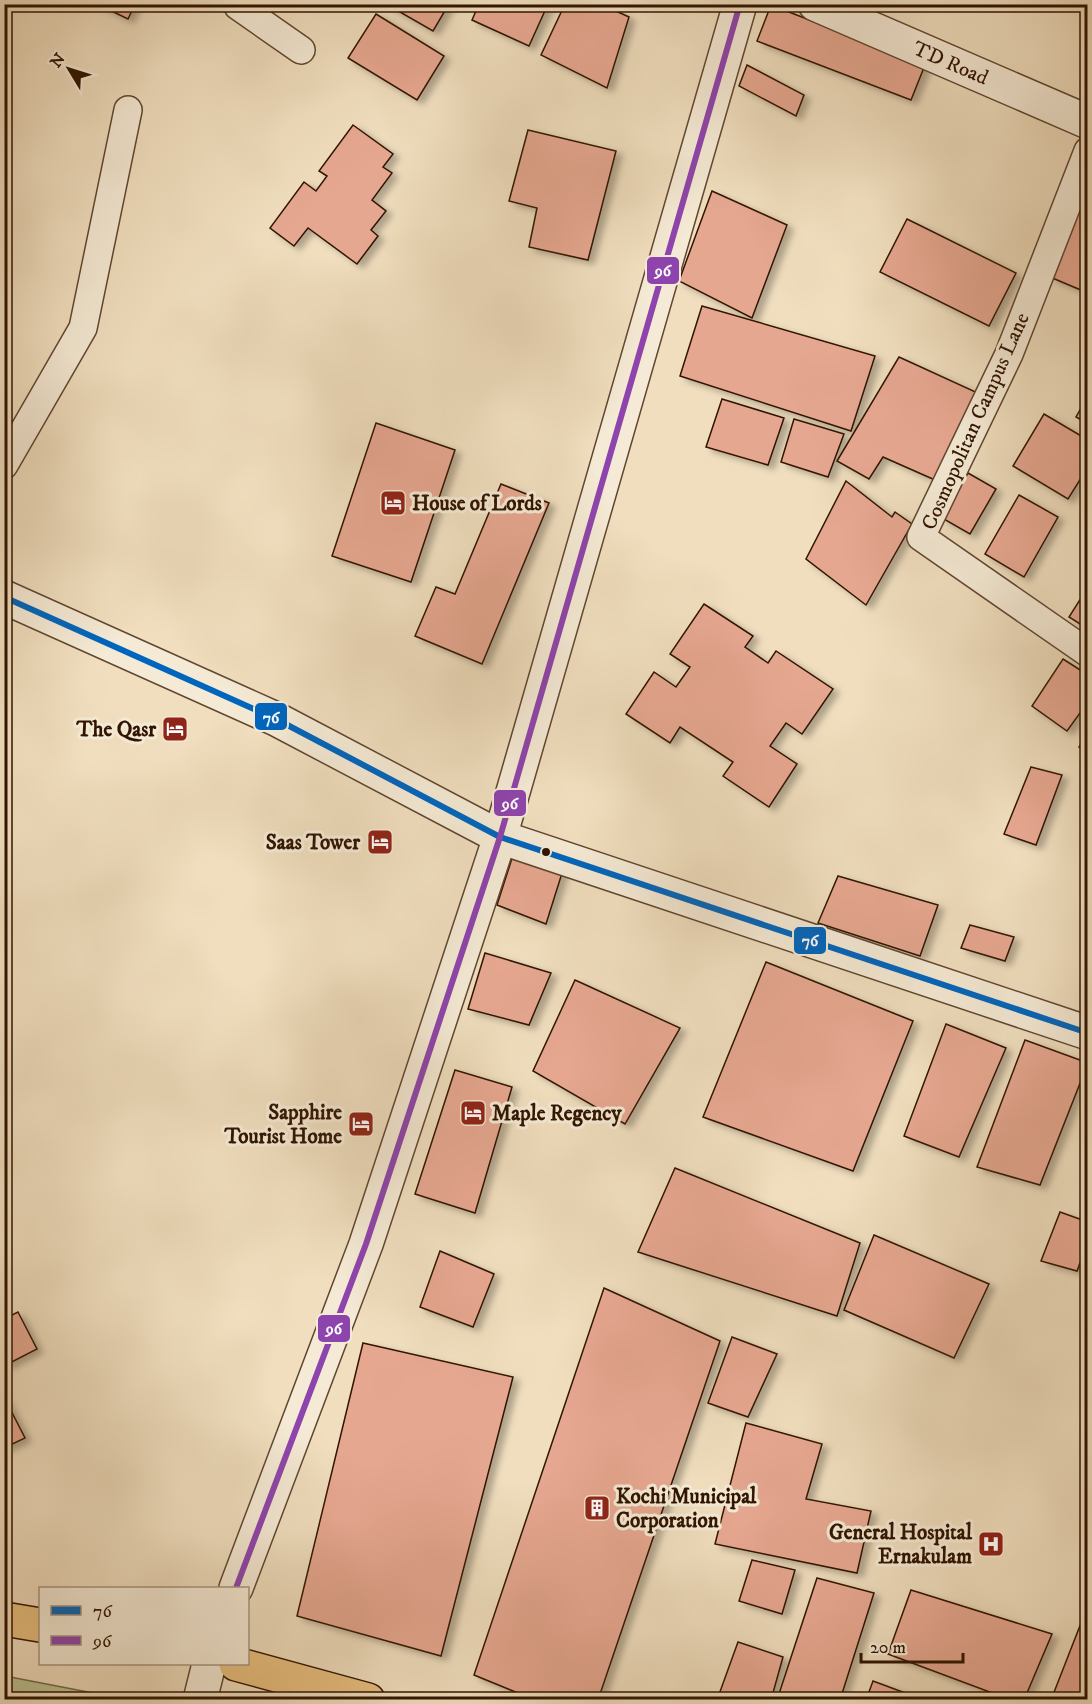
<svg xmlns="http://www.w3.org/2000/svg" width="1092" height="1704" font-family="'IM FELL DW Pica',serif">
	<defs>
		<filter id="shadow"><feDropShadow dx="6" dy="4" stdDeviation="3" flood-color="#0004"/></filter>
	</defs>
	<rect width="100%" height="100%" fill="#f0debe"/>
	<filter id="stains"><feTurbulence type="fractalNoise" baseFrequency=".00333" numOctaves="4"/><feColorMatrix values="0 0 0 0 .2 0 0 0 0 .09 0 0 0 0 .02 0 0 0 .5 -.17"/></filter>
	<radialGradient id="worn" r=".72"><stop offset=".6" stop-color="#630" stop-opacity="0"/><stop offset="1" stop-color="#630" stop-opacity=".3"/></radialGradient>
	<path fill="#bac191" stroke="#756a48" stroke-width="1.5" d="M5 1676 124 1699H5Z"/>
	<g fill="#e6a790" stroke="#301400" stroke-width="1.5" filter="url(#shadow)">
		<path d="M97 4H135L128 19Z"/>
		<path d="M386 4H449L433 31Z"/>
		<path d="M479 4H548L529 46 472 20Z"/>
		<path d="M565 4H608L607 7 629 17 607 88 541 55Z"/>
		<path d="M771 5 925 65 911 100 757 41Z"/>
		<path d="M376 14 444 56 417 100 348 58Z"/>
		<path d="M747 65 804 95 796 116 739 86Z"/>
		<path d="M353 125 393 154 383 167 392 173 372 200 386 211 371 230 378 236 357 264 308 228 294 246 270 228 304 182 316 191 327 176 319 171Z"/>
		<path d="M528 130 616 151 588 260 529 247 537 208 509 201Z"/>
		<path d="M1088 182V293L1050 277Z"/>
		<path d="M712 191 787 225 752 318 679 281Z"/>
		<path d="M907 219 1016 273 989 326 880 272Z"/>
		<path d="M702 306 875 356 851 431 680 376Z"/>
		<path d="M899 357 980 394 935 480 883 457 869 479 837 461Z"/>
		<path d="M1088 396V424L1076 417Z"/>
		<path d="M722 399 784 418 768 465 706 447Z"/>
		<path d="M1044 414 1088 440V467L1068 499 1013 466Z"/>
		<path d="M794 419 844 434 828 477 781 462Z"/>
		<path d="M376 423 455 450 411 582 332 556Z"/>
		<path d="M968 473 996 489 970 534 942 518Z"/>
		<path d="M846 481 892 517 895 512 912 524 866 605 806 559Z"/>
		<path d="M501 484 549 503 482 664 415 636 436 587 455 594Z"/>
		<path d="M1019 495 1058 517 1024 577 985 554Z"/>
		<path d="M1088 587V629L1069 617Z"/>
		<path d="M704 604 753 636 745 647 768 663 776 651 833 689 802 734 786 723 770 746 797 764 769 807 723 776 733 762 680 727 670 743 626 714 654 672 676 687 690 667 670 654Z"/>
		<path d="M1063 659 1088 675V702L1067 731 1032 706Z"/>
		<path d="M1088 733V753L1079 747Z"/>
		<path d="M1031 767 1062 775 1036 845 1004 834Z"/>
		<path d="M515 849 563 870 546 924 497 905Z"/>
		<path d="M838 876 938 905 920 956 818 923Z"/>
		<path d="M970 925 1014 937 1005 961 961 948Z"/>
		<path d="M485 953 551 973 529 1025 468 1009Z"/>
		<path d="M766 962 913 1021 853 1171 703 1117Z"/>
		<path d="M575 980 680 1028 625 1124 533 1071Z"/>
		<path d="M946 1024 1006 1048 959 1157 904 1136Z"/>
		<path d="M1025 1040 1088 1063 1040 1185 977 1167Z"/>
		<path d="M455 1070 512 1087 475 1213 415 1194Z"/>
		<path d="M675 1168 860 1243 837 1316 638 1252Z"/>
		<path d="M1060 1212 1088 1222V1242L1077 1271 1041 1261Z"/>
		<path d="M874 1235 989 1284 954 1358 844 1310Z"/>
		<path d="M440 1251 494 1274 473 1327 420 1307Z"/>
		<path d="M604 1288 720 1341 598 1700H535L474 1675Z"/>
		<path d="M18 1312 37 1349 4 1366V1319Z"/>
		<path d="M732 1337 777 1354 748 1417 708 1403Z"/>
		<path d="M363 1343 513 1377 441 1656 297 1616Z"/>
		<path d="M4 1397 25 1438 4 1448Z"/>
		<path d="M746 1423 822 1444 806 1499 871 1511 857 1573 715 1544Z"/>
		<path d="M752 1560 795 1570 782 1614 739 1601Z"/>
		<path d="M817 1578 874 1593 840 1700H777Z"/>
		<path d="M911 1590 1052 1634 1024 1700H1011L888 1654Z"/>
		<path d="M1083 1618 1088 1620V1700H1051Z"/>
		<path d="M738 1642 783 1657 771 1700H717Z"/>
		<path d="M873 1681 924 1700H866Z"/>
	</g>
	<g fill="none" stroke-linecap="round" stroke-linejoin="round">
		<defs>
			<g id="minor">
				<path d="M239 4 238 6 301 50"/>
				<path d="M1088 151 1009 354 921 537 1088 653"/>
				<path d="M4 465 83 328 128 110"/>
			</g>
			<g id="tertiary">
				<path id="s1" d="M815 4 1088 122"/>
				<path d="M4 597 276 719 500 837 1088 1033"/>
				<path d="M236 1588 366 1244 500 837 740 4"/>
				<path d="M200 1700 209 1664"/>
			</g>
			<g id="primary">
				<path d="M4 1619 40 1625"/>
				<path d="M236 1664 368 1700"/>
			</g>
		</defs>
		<use href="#minor" stroke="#604630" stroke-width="30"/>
		<use href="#tertiary" stroke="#604630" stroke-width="36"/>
		<use href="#primary" stroke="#301400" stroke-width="36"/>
		<use href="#minor" stroke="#f5ead5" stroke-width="27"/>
		<use href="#tertiary" stroke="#f5ead5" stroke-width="33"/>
		<use href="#primary" stroke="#e8bf7f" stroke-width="33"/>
		<defs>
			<path id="bus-1" d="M4 597 276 719 500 837 1088 1033"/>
			<path id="bus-2" d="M236 1588 366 1244 500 837 740 4"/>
		</defs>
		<use href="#bus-1" stroke="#f5ead5" stroke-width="10"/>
		<use href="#bus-2" stroke="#f5ead5" stroke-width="10"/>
		<use href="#bus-1" stroke="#0065bd" stroke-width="6"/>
		<use href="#bus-2" stroke="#8e44ad" stroke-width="6"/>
	</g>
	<defs>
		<symbol id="hotel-square" viewBox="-11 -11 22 22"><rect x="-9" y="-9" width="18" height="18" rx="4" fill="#8f2418" stroke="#f5ead5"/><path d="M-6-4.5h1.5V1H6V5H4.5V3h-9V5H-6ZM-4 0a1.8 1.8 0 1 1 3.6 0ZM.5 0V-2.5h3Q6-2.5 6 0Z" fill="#fff"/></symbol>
		<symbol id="building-square" viewBox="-11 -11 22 22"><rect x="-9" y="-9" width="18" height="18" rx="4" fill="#8f2418" stroke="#f5ead5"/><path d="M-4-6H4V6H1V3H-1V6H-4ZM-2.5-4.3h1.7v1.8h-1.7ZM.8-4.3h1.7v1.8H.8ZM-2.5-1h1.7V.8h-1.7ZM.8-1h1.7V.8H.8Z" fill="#fff"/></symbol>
		<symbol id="hospital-square" viewBox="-11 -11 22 22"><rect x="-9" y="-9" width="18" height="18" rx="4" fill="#8f2418" stroke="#f5ead5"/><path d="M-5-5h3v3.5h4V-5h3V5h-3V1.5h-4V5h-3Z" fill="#fff"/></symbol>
	</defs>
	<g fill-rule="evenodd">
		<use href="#hotel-square" x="378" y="488" width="30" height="30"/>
		<use href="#hotel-square" x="160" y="714" width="30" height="30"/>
		<use href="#hotel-square" x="365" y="827" width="30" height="30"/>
		<use href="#hotel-square" x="458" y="1098" width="30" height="30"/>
		<use href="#hotel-square" x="346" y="1109" width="30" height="30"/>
		<use href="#building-square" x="582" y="1493" width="30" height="30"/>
		<use href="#hospital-square" x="976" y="1529" width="30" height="30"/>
	</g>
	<circle fill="#301400" stroke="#f5ead5" stroke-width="2" cx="546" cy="852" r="5"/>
	<g text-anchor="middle" stroke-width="6" stroke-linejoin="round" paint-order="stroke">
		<g font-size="21" fill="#301400" stroke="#f5ead5">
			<text dy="7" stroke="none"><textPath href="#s1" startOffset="148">TD Road</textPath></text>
			<text transform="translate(975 421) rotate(-66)" y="7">Cosmopolitan Campus Lane</text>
		</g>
		<g font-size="21" font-weight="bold" fill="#301400" stroke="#f5ead5" text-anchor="end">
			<text x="412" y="510" text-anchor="start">House of Lords</text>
			<text x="156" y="736">The Qasr</text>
			<text x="360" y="849">Saas Tower</text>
			<text x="342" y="1119">Sapphire<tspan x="342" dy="24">Tourist Home</tspan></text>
			<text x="492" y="1120" text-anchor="start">Maple Regency</text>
			<text x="616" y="1503" text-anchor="start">Kochi Municipal<tspan x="616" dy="24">Corporation</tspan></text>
			<text x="972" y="1539">General Hospital<tspan x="972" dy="24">Ernakulam</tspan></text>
		</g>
	</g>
	<g stroke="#f5ead5" stroke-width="2">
		<rect x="646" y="256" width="34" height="29" rx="6" fill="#8e44ad"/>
		<rect x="254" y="702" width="34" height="29" rx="6" fill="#0065bd"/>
		<rect x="493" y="789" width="34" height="28" rx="6" fill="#8e44ad"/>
		<rect x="793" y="926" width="34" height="29" rx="6" fill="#0065bd"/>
		<rect x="317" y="1314" width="34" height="29" rx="6" fill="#8e44ad"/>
	</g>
	<g font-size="16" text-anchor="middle" font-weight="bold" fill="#fff">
		<text x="663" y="276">96</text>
		<text x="271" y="723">76</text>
		<text x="510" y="809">96</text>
		<text x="810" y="946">76</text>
		<text x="334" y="1334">96</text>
	</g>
	<rect width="1092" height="1704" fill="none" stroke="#f0debe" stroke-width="24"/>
	<rect x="6" y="6" width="1080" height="1692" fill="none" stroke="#301400" stroke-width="3"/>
	<rect x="12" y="12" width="1068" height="1680" fill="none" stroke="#301400" stroke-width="1.5"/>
	<rect x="39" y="1587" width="210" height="78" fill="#f5ead5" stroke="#a69480" stroke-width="1.5"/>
	<rect x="51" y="1606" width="30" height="9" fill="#0065bd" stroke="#a69480" stroke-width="1.5"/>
	<text x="93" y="1617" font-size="18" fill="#301400">76</text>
	<rect x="51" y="1636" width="30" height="9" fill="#8e44ad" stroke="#a69480" stroke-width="1.5"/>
	<text x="93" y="1647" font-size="18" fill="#301400">96</text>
	<g transform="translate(69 69) rotate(308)" stroke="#f5ead5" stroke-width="4.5" paint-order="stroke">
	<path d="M0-4.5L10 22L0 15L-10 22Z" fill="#301400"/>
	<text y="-9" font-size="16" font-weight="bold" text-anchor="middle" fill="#301400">N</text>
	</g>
	<path d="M861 1653v9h102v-9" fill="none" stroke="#301400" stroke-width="3"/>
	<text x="870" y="1653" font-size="18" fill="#301400" stroke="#f5ead5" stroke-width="4.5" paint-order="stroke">20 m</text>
	<rect width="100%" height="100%" filter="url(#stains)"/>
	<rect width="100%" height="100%" fill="url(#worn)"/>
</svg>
